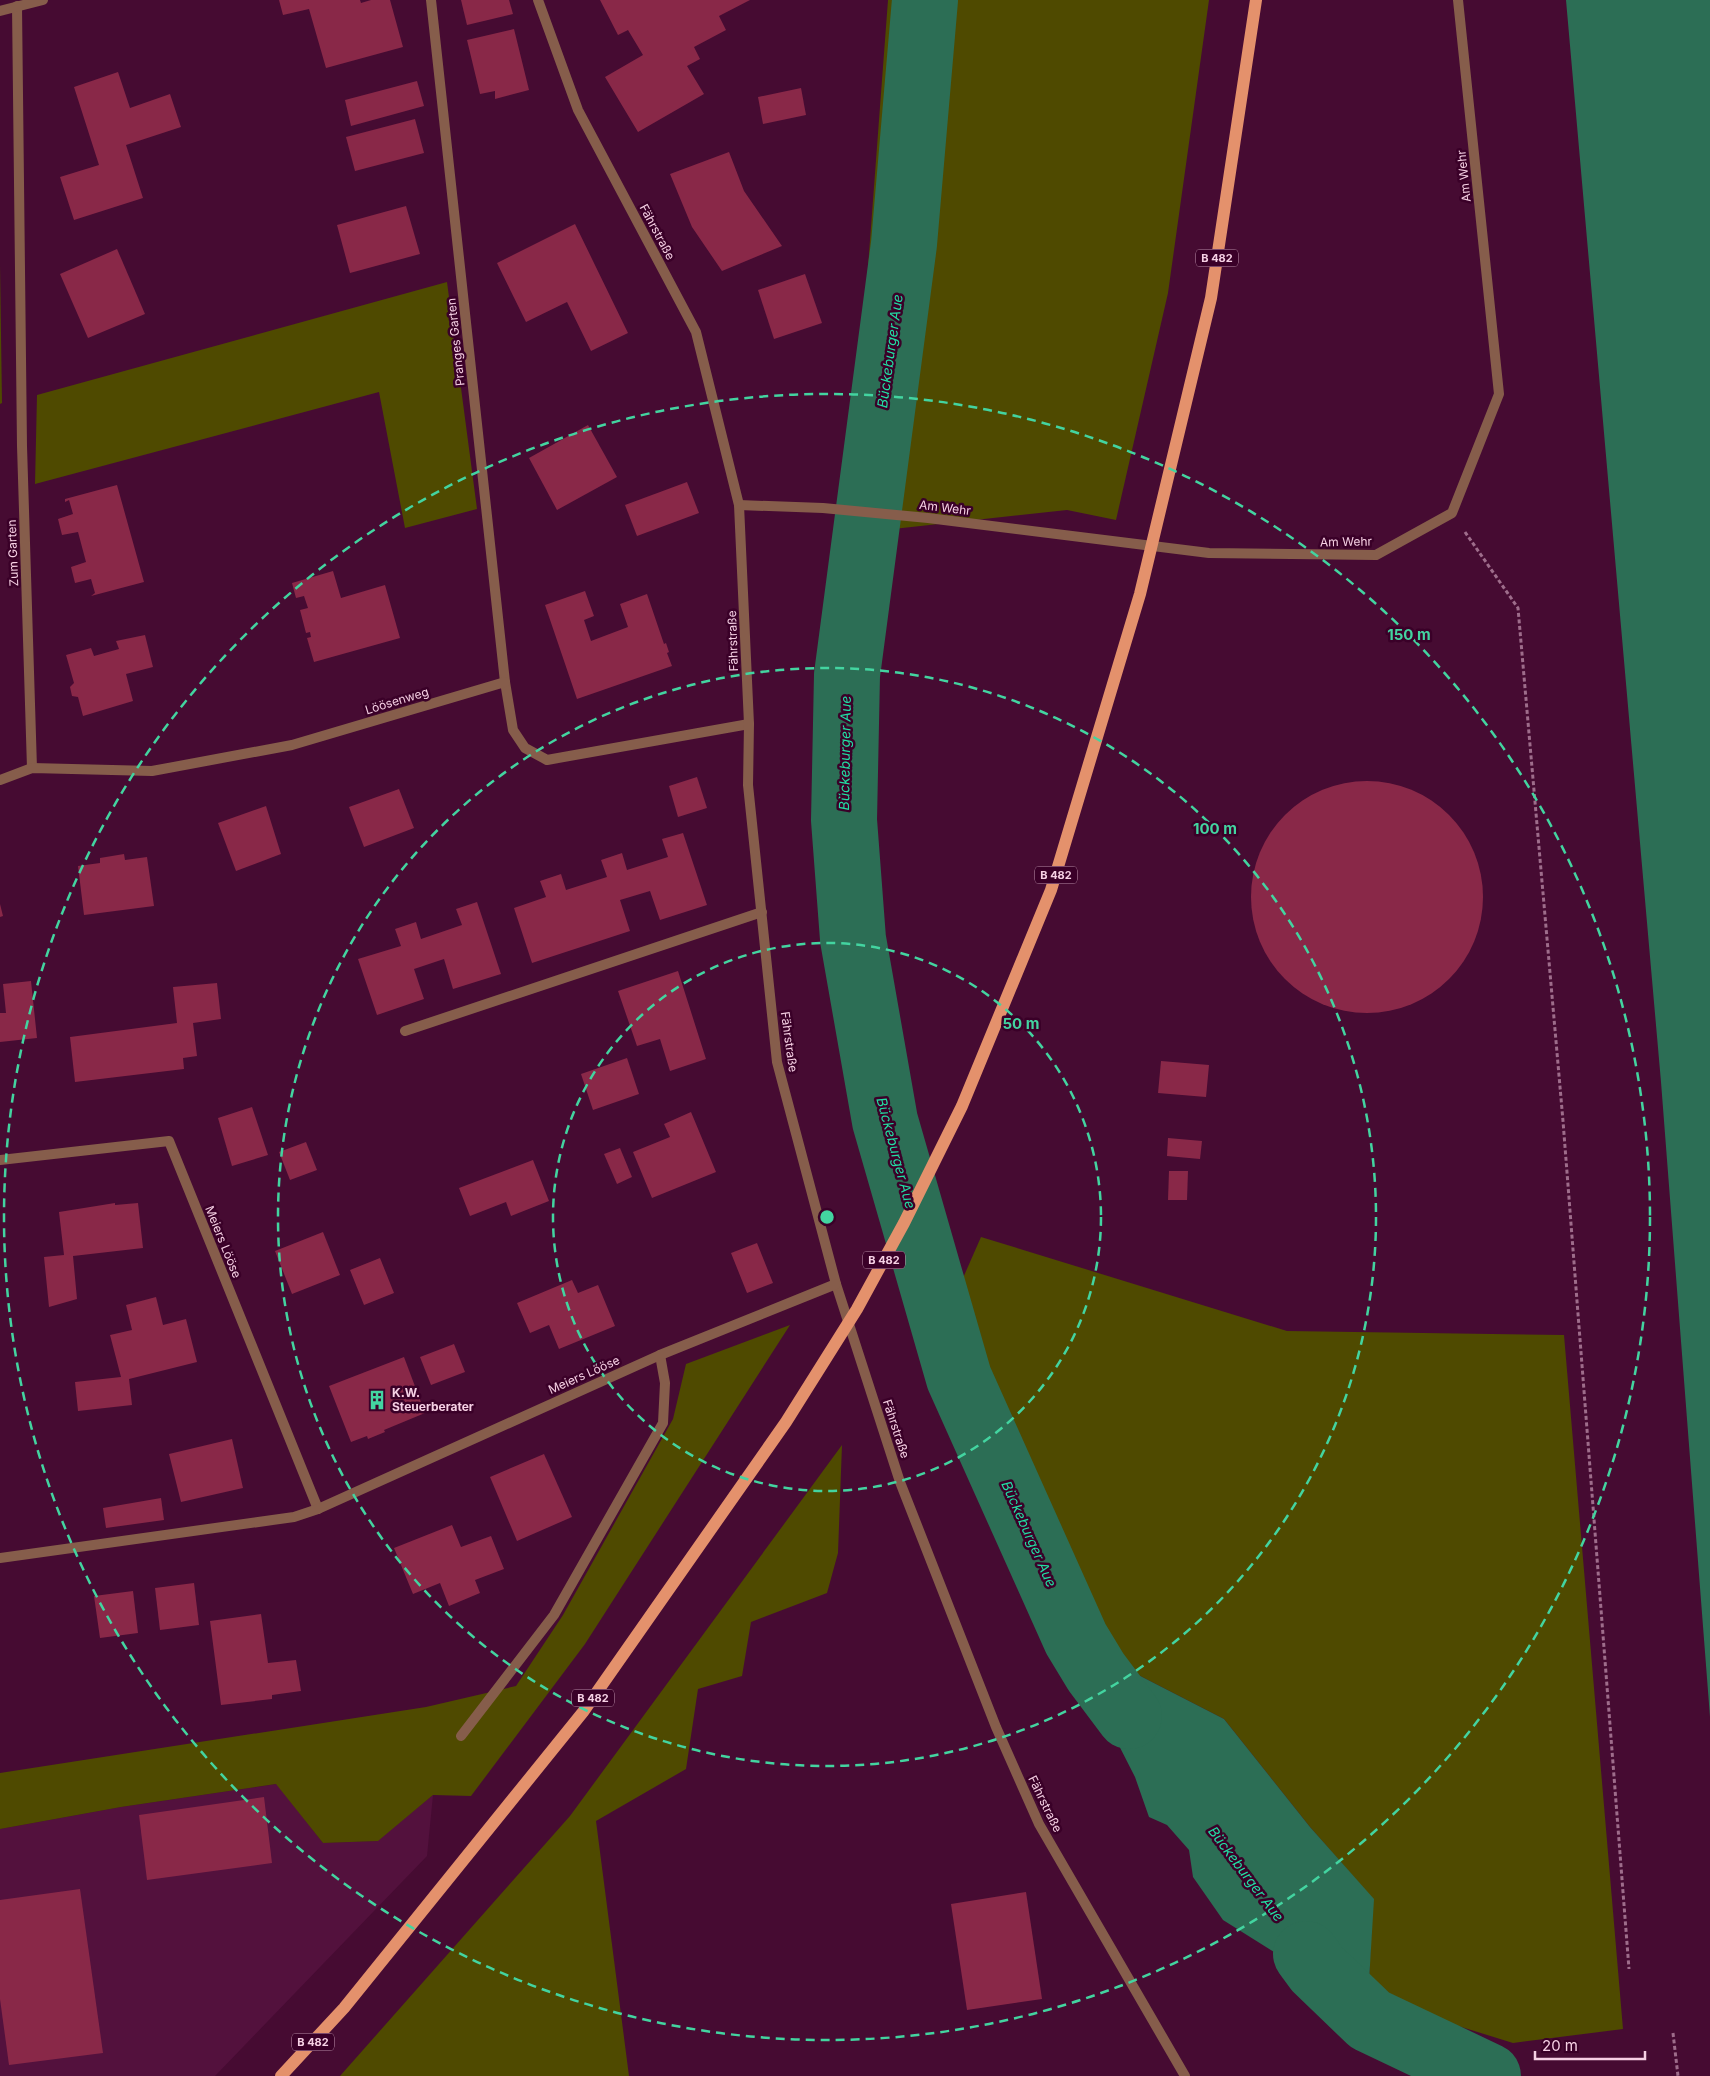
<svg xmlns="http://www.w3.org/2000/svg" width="1710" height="2076" font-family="Inter,sans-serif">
	<rect width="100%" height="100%" fill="#460b32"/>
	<path fill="#53113d" d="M277 1784 323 1843 377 1841 433 1795 427 1856 215 2076H0V1829L121 1807Z"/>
	<g fill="#4f4a00">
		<path d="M888 0H1209L1168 293 1116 520 1067 510 848 534Z"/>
		<path d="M0 264 2 403 0 404Z"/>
		<path d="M447 282 477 509 405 528 379 392 35 484 37 395Z"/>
		<path d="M981 1237 1287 1331 1564 1335 1623 2029 1513 2043 1368 1998 1373 1899 1310 1827 1224 1719 1113 1662 1044 1546 952 1303Z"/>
		<path d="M790 1325 585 1644 471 1796 433 1795 378 1841 323 1843 276 1784 121 1807 0 1829V1773L426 1707 516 1686 563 1615 673 1419 686 1364Z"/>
		<path d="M842 1445 838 1553 827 1593 751 1622 742 1676 698 1689 686 1769 596 1821 629 2076H340L570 1816Z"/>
	</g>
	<g fill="#2c6e55">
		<path d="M1566 0H1710V1717L1661 1082Z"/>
		<path d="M1076 1639 1113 1662 1224 1719 1310 1827 1374 1899 1368 1998 1370 2020 1337 2012 1279 1955 1223 1920 1193 1877 1189 1850 1167 1825 1149 1817 1135 1777 1109 1726 1059 1651Z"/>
	</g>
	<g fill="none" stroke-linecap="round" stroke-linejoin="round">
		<g stroke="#2c6e55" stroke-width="66">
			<path d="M925 0 904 244 847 675 844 820 853 939 885 1121 959 1378 1076 1639 1096 1672 1129 1716"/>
			<path d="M1306 1954 1317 1969 1370 2020 1488 2076"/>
		</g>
	</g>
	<g fill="#892848">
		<path d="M279 0H360L361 3 371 0H390L403 47 326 68 309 9 283 15Z"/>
		<path d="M461 0H509L513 14 467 25Z"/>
		<path d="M600 0H750L719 16 726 30 694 47 700 59 687 66 704 94 638 132 605 77 643 55 628 30 618 35Z"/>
		<path d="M514 29 529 90 495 99V91L480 94 467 40Z"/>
		<path d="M118 72 130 108 170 94 181 127 126 145 143 198 74 220 60 177 99 165 74 87Z"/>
		<path d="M417 81 424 106 351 126 345 100Z"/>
		<path d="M801 88 806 115 763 124 758 97Z"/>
		<path d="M415 119 424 153 355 171 346 137Z"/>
		<path d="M729 152 744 191 782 246 722 271 692 227 670 174Z"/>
		<path d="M406 206 420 254 350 273 337 225Z"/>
		<path d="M575 224 628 333 591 351 567 302 526 322 497 263Z"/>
		<path d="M117 249 145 314 88 338 60 274Z"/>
		<path d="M805 274 822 323 774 339 758 290Z"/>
		<path d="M588 425 617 477 557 510 529 458Z"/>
		<path d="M687 482 699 513 637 536 625 505Z"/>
		<path d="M117 485 144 582 91 596 95 593 91 579 75 583 71 567 86 562 78 532 62 535 58 519 73 514 69 500 65 502V499Z"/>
		<path d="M333 571 341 598 385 585 400 638 314 662 307 638 311 637 310 632 306 633 300 610 308 608 304 596 296 598 292 583Z"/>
		<path d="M585 591 594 616 584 620 591 641 628 627 620 604 647 594 664 644 666 643 669 652 667 653 672 666 577 699 545 605Z"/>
		<path d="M145 635 153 667 126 674 133 701 83 716 78 697 72 696 70 687 74 683 66 655 91 648 94 656 119 649 116 641Z"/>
		<path d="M697 777 707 808 678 817 669 786Z"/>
		<circle cx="1367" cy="897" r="116"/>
		<path d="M399 789 414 828 364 847 349 807Z"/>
		<path d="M266 806 281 854 236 871 218 823Z"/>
		<path d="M683 833 707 905 660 920 650 891 620 900 630 931 532 963 514 908 546 897 540 881 561 874 566 890 607 877 601 860 622 853 627 870 668 857 662 839Z"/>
		<path d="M124 854 125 860 147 857 154 906 84 915 78 866 100 863V858Z"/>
		<path d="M477 902 501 974 453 989 444 959 414 969 424 999 377 1015 358 959 401 946 395 929 416 922 421 939 462 925 456 909Z"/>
		<path d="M0 904 3 916 0 917Z"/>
		<path d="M678 971 706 1059 670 1071 660 1039 637 1046 618 991Z"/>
		<path d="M31 981 37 1038 0 1042V1013H6L3 984Z"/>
		<path d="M217 983 221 1019 193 1023 197 1056 183 1058 184 1069 75 1082 70 1037 177 1023 173 987Z"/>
		<path d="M627 1058 639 1094 593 1110 581 1074Z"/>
		<path d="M1161 1061 1209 1065 1206 1097 1158 1093Z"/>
		<path d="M252 1107 268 1155 232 1166 218 1118Z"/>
		<path d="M691 1112 716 1172 652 1198 633 1152 670 1137 664 1124Z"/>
		<path d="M1168 1138 1202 1141 1200 1159 1167 1156Z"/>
		<path d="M306 1142 317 1170 290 1180 279 1152Z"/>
		<path d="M620 1148 632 1177 617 1184 604 1154Z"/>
		<path d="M533 1160 549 1201 511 1216 506 1202 470 1216 459 1188Z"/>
		<path d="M1169 1171H1188L1187 1200H1168Z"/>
		<path d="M115 1203V1205L138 1203 143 1248 73 1256 77 1299 49 1307 44 1257 64 1255 59 1212Z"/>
		<path d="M323 1232 340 1275 292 1294 275 1251Z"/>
		<path d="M757 1243 773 1283 747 1293 731 1253Z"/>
		<path d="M380 1258 394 1293 364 1305 350 1270Z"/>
		<path d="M572 1280 578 1293 598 1285 615 1326 559 1349 549 1325 530 1333 517 1303Z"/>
		<path d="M156 1297 163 1325 186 1319 197 1362 129 1379 132 1405 78 1411 75 1382 121 1377 110 1335 132 1330 126 1305Z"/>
		<path d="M454 1344 465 1372 431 1385 420 1357Z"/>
		<path d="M404 1357 425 1413 384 1430 385 1432 368 1439 367 1436 351 1442 329 1386Z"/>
		<path d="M232 1439 243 1488 181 1502 169 1454Z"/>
		<path d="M544 1454 572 1517 517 1541 490 1477Z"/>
		<path d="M161 1498 164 1520 106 1528 103 1508Z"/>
		<path d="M452 1525 461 1547 491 1536 504 1569 475 1580 480 1593 449 1606 440 1583 413 1594 394 1548Z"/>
		<path d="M194 1583 199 1625 160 1630 155 1588Z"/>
		<path d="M133 1591 138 1633 100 1638 94 1596Z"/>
		<path d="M261 1614 268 1663 296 1660 301 1691 272 1695V1699L221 1705 210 1621Z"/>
		<path d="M264 1797 272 1863 147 1880 139 1815Z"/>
		<path d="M80 1889 103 2053 9 2065 0 1999V1900Z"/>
		<path d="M1026 1892 1042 1999 967 2010 951 1904Z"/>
	</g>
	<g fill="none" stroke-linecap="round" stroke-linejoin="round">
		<g stroke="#9e6d8b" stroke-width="3" stroke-dasharray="4 2.5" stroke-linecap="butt">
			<path d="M1465 532 1518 608 1563 1121 1629 1969"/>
			<path d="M1673 2033 1678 2076"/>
		</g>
		<g stroke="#865d4b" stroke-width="10">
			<path d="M405 1031 762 912"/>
			<path d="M461 1736 554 1615 663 1423 665 1383 660 1355"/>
		</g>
		<g stroke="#865d4b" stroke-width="10">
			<path d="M431 0 505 682 513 730 525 748 547 760 749 724"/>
			<path d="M538 0 578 110 696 332 739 505 749 724 748 785 777 1062 836 1284 900 1482 996 1727 1039 1824 1185 2076"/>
			<path d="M17 6 22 446 32 768"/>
			<path d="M0 11 43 0"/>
			<path d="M739 505 823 508 928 518 1209 553 1376 555 1452 513 1499 394 1458 0"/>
			<path d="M0 780 32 768 152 771 292 745 505 682"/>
			<path d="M0 1160 169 1141 318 1509"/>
			<path d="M0 1558 294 1517 318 1509 660 1355 836 1284"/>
		</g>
		<path stroke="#e4916c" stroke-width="12" d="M281 2076 344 2008 583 1712 786 1422 857 1309 904 1223 962 1106 1051 890 1140 594 1211 298 1256 0"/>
	</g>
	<g fill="none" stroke="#43d4a0" stroke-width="2.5" stroke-dasharray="9 6">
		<circle cx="827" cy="1217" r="274"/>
		<circle cx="827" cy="1217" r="549"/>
		<circle cx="827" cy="1217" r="823"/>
	</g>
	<defs>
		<symbol id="building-bare" viewBox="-9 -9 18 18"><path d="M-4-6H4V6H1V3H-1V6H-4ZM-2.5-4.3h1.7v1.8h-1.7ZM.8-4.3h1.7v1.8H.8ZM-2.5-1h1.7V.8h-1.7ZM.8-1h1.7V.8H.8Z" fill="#43d4a0" stroke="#3a0028" stroke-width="2.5" paint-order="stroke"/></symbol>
	</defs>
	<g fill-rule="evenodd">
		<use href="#building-bare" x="363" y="1386" width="28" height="28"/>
	</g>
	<g text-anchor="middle" stroke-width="5" stroke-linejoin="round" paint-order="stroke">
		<g fill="#3a0028" stroke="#be92ac" stroke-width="1">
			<rect x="1196" y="249.5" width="42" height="17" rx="4"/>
			<rect x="1035" y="866.5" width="42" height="17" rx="4"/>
			<rect x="863" y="1251.5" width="42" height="17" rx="4"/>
			<rect x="572" y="1689.5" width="42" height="17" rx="4"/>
			<rect x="292" y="2033.5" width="42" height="17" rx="4"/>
		</g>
		<g font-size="11" font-weight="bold" fill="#f6d0e4">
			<text x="1217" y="262">B 482</text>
			<text x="1056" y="879">B 482</text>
			<text x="884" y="1264">B 482</text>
			<text x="593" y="1702">B 482</text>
			<text x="313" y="2046">B 482</text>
		</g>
		<g font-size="12" fill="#f6d0e4" stroke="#3a0028">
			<text transform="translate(1464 176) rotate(-96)" y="4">Am Wehr</text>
			<text transform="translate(657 232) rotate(62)" y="4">Fährstraße</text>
			<text transform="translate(456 342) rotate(-96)" y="4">Pranges Garten</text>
			<text transform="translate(945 508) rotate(7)" y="4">Am Wehr</text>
			<text transform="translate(1346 542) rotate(-1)" y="4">Am Wehr</text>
			<text transform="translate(13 553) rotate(-92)" y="4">Zum Garten</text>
			<text transform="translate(733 641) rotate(-92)" y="4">Fährstraße</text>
			<text transform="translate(397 701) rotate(-17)" y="4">Löösenweg</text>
			<text transform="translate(789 1042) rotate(82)" y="4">Fährstraße</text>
			<text transform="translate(223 1242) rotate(68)" y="4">Meiers Lööse</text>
			<text transform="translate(584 1375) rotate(-24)" y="4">Meiers Lööse</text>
			<text transform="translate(896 1429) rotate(72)" y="4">Fährstraße</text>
			<text transform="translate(1045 1804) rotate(64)" y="4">Fährstraße</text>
		</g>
		<g font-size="12" font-weight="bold" fill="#f6d0e4" stroke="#3a0028" text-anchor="start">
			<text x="392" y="1397">K.W.<tspan x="392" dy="14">Steuerberater</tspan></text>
		</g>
		<g font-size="14" font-style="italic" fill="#22dea3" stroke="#3a0028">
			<text transform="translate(890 351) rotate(-82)" y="5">Bückeburger Aue</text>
			<text transform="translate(845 753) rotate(-89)" y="5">Bückeburger Aue</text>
			<text transform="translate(896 1153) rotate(75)" y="5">Bückeburger Aue</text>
			<text transform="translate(1029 1534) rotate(66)" y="5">Bückeburger Aue</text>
			<text transform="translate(1246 1874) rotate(53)" y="5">Bückeburger Aue</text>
		</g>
	</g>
	<circle cx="827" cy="1217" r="8" fill="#43d4a0" stroke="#3a0028" stroke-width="2.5"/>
	<g font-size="15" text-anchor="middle" font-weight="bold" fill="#43d4a0" stroke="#3a0028" stroke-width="5" stroke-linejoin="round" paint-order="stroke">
		<text x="1409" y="640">150 m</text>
		<text x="1215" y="834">100 m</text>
		<text x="1021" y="1029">50 m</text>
	</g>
	<path d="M1535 2051v8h110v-8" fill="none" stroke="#f6d0e4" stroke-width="2.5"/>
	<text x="1542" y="2051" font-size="15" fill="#f6d0e4" stroke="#3a0028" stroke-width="4" paint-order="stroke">20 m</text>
</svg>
